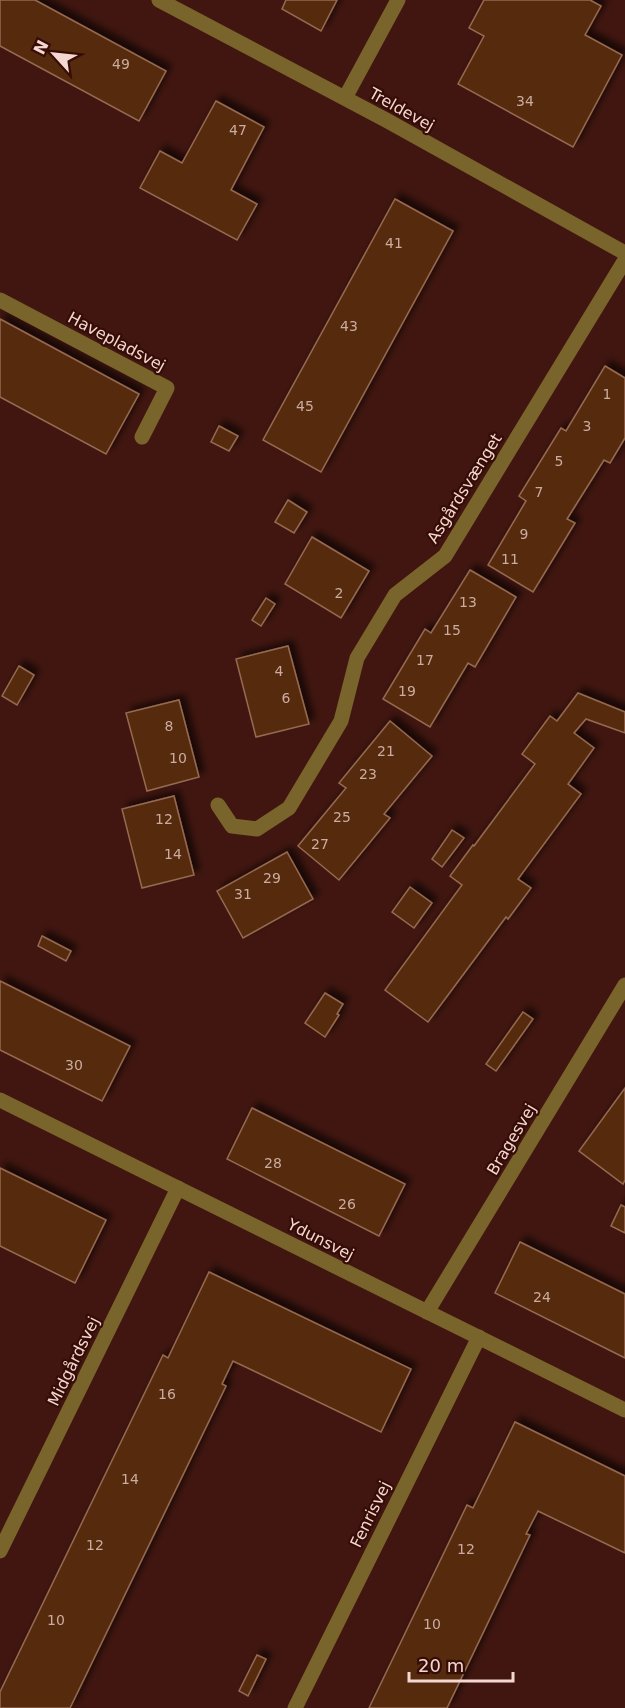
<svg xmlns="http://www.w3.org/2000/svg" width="625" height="1708" font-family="'DejaVu Sans',sans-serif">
	<defs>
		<filter id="shadow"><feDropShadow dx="5.5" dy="-5.5" stdDeviation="3" flood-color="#0009"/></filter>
	</defs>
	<rect width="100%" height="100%" fill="#411610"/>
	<g fill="#542a0f" stroke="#966a50" stroke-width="1.5" filter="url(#shadow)">
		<path d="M0 0H35L166 71 139 121 0 46Z"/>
		<path d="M286 0H337L321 31 282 9Z"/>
		<path d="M484 0H590L601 6 585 35 622 55 573 147 458 84 484 36 469 28Z"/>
		<path d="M216 101 264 127 231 190 257 204 237 240 140 188 160 151 182 163Z"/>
		<path d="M395 199 453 231 321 472 263 440Z"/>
		<path d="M0 319 139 394 106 454 0 397Z"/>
		<path d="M605 366 625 378V438L610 463 604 460 567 519 575 523 533 592 488 565 526 501 519 496 561 428 566 431Z"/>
		<path d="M219 426 238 436 229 451 211 442Z"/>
		<path d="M288 500 307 512 294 533 275 522Z"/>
		<path d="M312 537 369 571 341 618 285 584Z"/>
		<path d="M470 570 516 597 475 667 468 663 430 727 383 699 425 629 431 633Z"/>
		<path d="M266 598 275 604 261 626 252 620Z"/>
		<path d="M288 646 309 724 256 737 236 659Z"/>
		<path d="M19 666 34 675 17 705 2 696Z"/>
		<path d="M578 693 625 712V733L586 719 574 733 594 748 568 784 581 794 518 879 531 888 508 919 506 917 428 1022 385 990 462 885 450 876 473 845 474 846 535 764 522 754 550 716 557 721Z"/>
		<path d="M179 700 199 777 147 791 126 713Z"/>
		<path d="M390 721 432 756 384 814 390 818 339 880 298 846 346 788 339 783Z"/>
		<path d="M174 796 194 875 142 888 122 809Z"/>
		<path d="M452 830 464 838 442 867 432 859Z"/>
		<path d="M287 852 313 899 243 938 217 891Z"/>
		<path d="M410 887 432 903 414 928 392 912Z"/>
		<path d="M42 936 71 951 66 961 38 946Z"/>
		<path d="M0 981 130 1046 102 1101 0 1050Z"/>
		<path d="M325 993 343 1004 337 1014 339 1015 325 1037 305 1023Z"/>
		<path d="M523 1012 533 1019 496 1071 486 1064Z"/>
		<path d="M625 1088V1180L623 1184 579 1151Z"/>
		<path d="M252 1108 405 1184 379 1236 227 1159Z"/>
		<path d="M0 1168 106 1220 75 1283 0 1246Z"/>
		<path d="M621 1205 625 1207V1233L611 1226Z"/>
		<path d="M520 1242 625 1294V1358L495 1293Z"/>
		<path d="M209 1272 411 1369 381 1432 233 1361 222 1384 226 1386 70 1708H0V1692L163 1355 168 1358Z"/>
		<path d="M515 1422 625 1476V1553L538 1511 526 1534 530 1535 447 1708H369L467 1505 473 1508Z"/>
		<path d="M257 1655 266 1659 248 1696 239 1691Z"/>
	</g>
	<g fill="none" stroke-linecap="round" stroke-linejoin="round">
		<g stroke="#79652b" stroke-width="15">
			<path d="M159 0 386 120 625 253"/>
			<path d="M345 98 398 0"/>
			<path d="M0 300 167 388 142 437"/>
			<path d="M218 805 232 826 257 829 289 808 341 721 357 658 395 595 445 556 625 260"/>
			<path d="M0 1100 625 1410"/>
			<path d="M427 1312 625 985"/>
			<path d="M0 1551 178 1188"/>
			<path d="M295 1708 479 1337"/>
		</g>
	</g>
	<g text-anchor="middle" stroke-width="4.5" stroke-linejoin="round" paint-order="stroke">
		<g font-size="14" fill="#ccaca0">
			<text x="121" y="69">49</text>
			<text x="525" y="106">34</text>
			<text x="238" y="135">47</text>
			<text x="394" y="248">41</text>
			<text x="349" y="331">43</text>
			<text x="607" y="399">1</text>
			<text x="305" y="411">45</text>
			<text x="587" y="431">3</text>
			<text x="559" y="466">5</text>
			<text x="539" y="497">7</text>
			<text x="524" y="539">9</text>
			<text x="510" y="564">11</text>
			<text x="339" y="598">2</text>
			<text x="468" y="607">13</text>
			<text x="452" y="635">15</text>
			<text x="425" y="665">17</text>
			<text x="279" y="676">4</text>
			<text x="407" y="696">19</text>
			<text x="286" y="703">6</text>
			<text x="169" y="731">8</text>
			<text x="386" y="756">21</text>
			<text x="178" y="763">10</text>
			<text x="368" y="779">23</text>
			<text x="342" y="822">25</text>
			<text x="164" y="824">12</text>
			<text x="320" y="849">27</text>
			<text x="173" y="859">14</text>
			<text x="272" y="883">29</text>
			<text x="243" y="899">31</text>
			<text x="74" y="1070">30</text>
			<text x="273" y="1168">28</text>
			<text x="347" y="1209">26</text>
			<text x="542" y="1302">24</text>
			<text x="167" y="1399">16</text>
			<text x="130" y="1484">14</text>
			<text x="95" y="1550">12</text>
			<text x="466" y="1554">12</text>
			<text x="56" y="1625">10</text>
			<text x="432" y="1629">10</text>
		</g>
		<g font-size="16" fill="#f4d7d1" stroke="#360c06">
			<text transform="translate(402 109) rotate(29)" y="6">Treldevej</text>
			<text transform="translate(117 341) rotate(28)" y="6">Havepladsvej</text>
			<text transform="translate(464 488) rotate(-58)" y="6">Asgårdsvænget</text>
			<text transform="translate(511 1139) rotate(-59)" y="6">Bragesvej</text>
			<text transform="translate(321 1239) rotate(27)" y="6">Ydunsvej</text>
			<text transform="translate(73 1361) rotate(-64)" y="6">Midgårdsvej</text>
			<text transform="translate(370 1514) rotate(-64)" y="6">Fenrisvej</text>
		</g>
	</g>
	<g transform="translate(54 54) rotate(297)" stroke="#360c06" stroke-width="4.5" paint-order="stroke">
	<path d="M0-4.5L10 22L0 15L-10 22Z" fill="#f4d7d1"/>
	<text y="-9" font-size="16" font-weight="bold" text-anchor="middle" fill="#f4d7d1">N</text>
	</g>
	<path d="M409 1672v9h104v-9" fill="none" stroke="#f4d7d1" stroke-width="3"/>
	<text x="418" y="1672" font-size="18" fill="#f4d7d1" stroke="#360c06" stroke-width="4.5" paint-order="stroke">20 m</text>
</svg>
